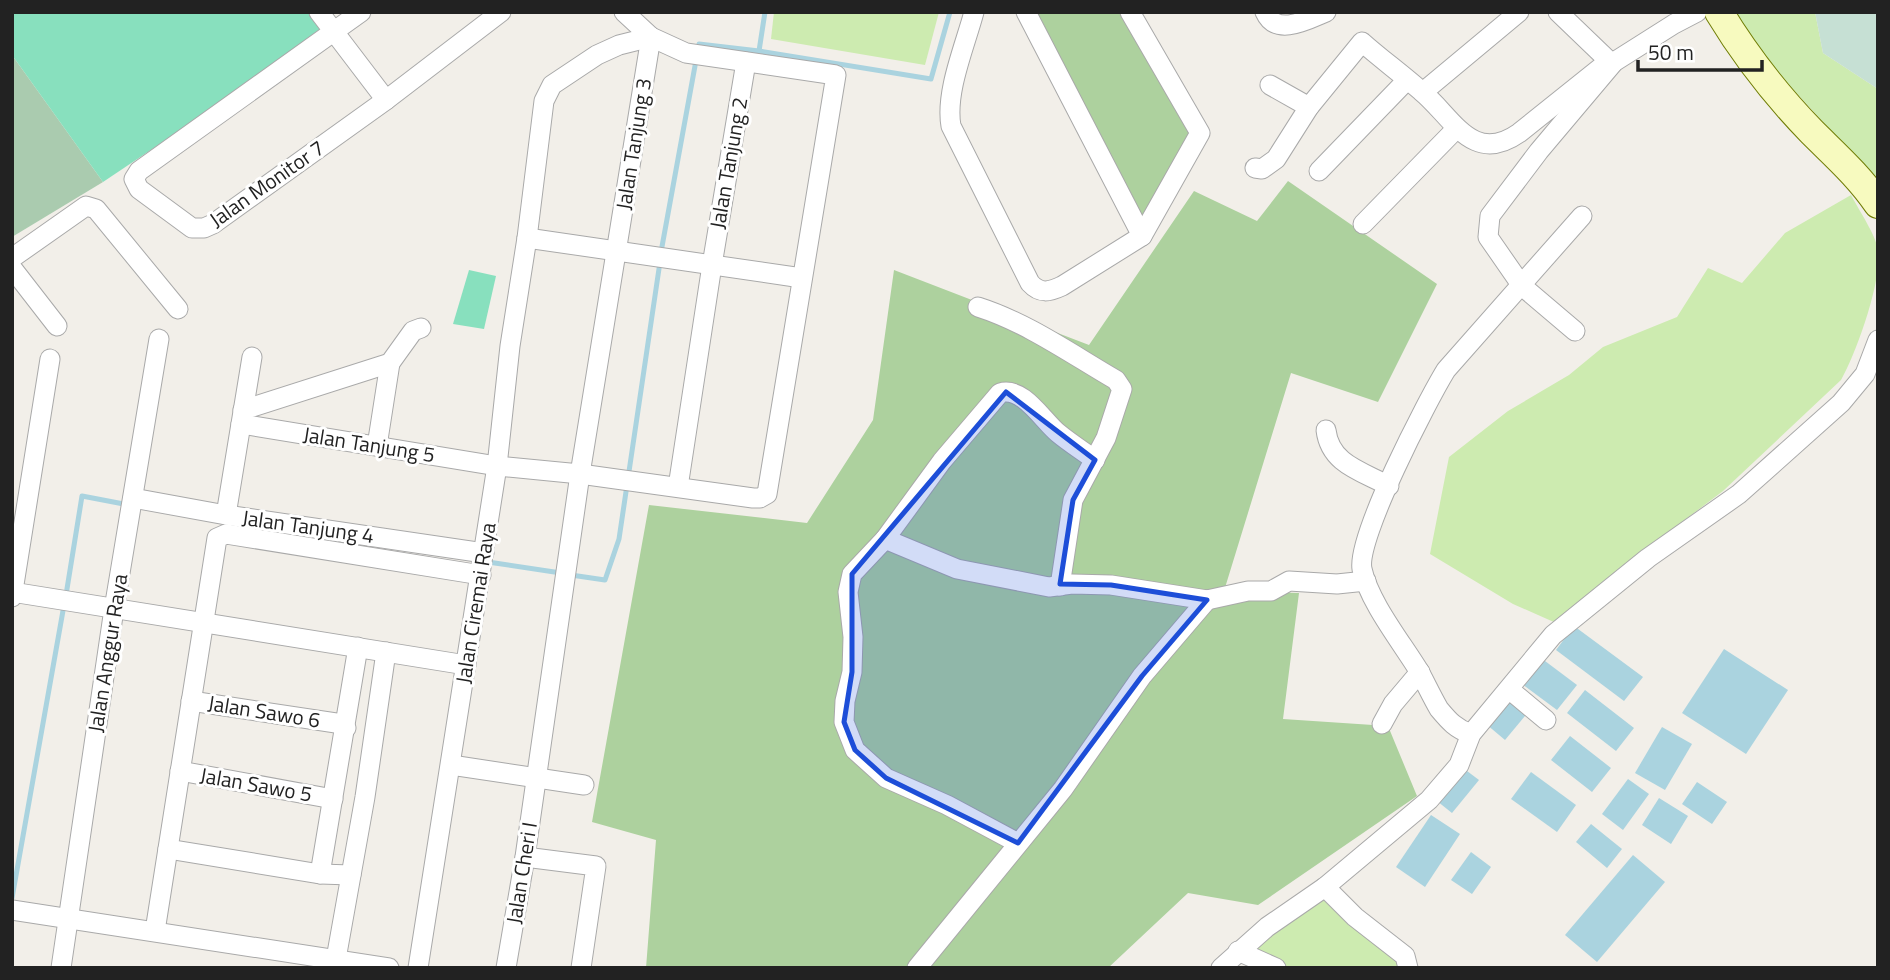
<svg xmlns="http://www.w3.org/2000/svg" width="1890" height="980" font-family="'Titillium Web',sans-serif">
	<rect width="100%" height="100%" fill="#f2efe9"/>
	<g fill="#cdebb0">
		<path d="M774 12H939L925 65 771 39Z"/>
		<path d="M1731 12H1815L1823 53 1878 89V192L1845 146 1777 72Z"/>
		<path d="M1851 195C1859 210 1875 234 1878 249 1883 279 1856 354 1841 380L1723 491 1629 562 1556 623 1513 604 1430 554 1449 457 1508 411 1569 375 1603 347 1677 317 1708 268 1742 283 1785 233Z"/>
		<path d="M1325 887 1408 968H1276L1238 951Z"/>
	</g>
	<g fill="#add19e">
		<path d="M1026 12H1130L1200 133 1142 236Z"/>
		<path d="M1288 181 1437 284 1378 402 1291 373 1224 591 1299 593 1283 719 1388 726 1417 796 1258 905 1188 893 1108 968H646L656 840 592 822 649 505 807 523 873 420 894 270 1089 345 1194 191 1257 221Z"/>
	</g>
	<path fill="#c6e0d4" d="M1815 12H1878V89L1823 53Z"/>
	<path fill="#aacbaf" d="M12 55 103 182 12 237Z"/>
	<g fill="#88e0be">
		<path d="M12 12H313L324 26 218 105 103 182 12 55Z"/>
		<path d="M469 270 496 276 484 329 453 324Z"/>
	</g>
	<g fill="#aad3df">
		<path d="M1574 626 1643 677 1624 701 1556 650Z"/>
		<path d="M1724 649 1788 690 1746 754 1682 713Z"/>
		<path d="M1541 658 1577 685 1557 710 1522 684Z"/>
		<path d="M1585 690 1634 728 1616 751 1567 713Z"/>
		<path d="M1510 695 1529 711 1505 740 1486 724Z"/>
		<path d="M1662 727 1692 744 1665 790 1635 773Z"/>
		<path d="M1570 736 1611 768 1592 792 1551 760Z"/>
		<path d="M1463 768 1479 780 1452 813 1437 801Z"/>
		<path d="M1531 772 1576 805 1557 832 1511 799Z"/>
		<path d="M1628 779 1649 794 1623 830 1602 814Z"/>
		<path d="M1697 782 1727 802 1712 824 1682 804Z"/>
		<path d="M1659 798 1688 816 1671 844 1642 825Z"/>
		<path d="M1431 815 1460 834 1425 887 1396 867Z"/>
		<path d="M1591 824 1622 849 1607 868 1576 842Z"/>
		<path d="M1471 852 1491 867 1472 894 1451 880Z"/>
		<path d="M1633 855 1665 882 1597 962 1565 935Z"/>
	</g>
	<g fill="none" stroke-linecap="round" stroke-linejoin="round">
		<g stroke="#aad3df" stroke-width="5">
			<path d="M759 51 765 12"/>
			<path d="M661 252 699 44 759 51 931 79 950 12"/>
			<path d="M488 562 561 573"/>
			<path d="M571 575 605 580 619 539 660 262"/>
			<path d="M66 595 82 496 129 505"/>
			<path d="M12 898 64 605"/>
		</g>
		<defs>
			<g id="street">
				<path d="M319 12 386 100"/>
				<path d="M361 12 139 171 134 179 139 189 192 228H204L213 224 386 100 501 12"/>
				<path d="M974 12C965 46 945 92 951 126L1030 283C1040 294 1049 292 1062 286L1142 236 1200 133 1130 12"/>
				<path d="M1026 12 1142 236"/>
				<path d="M1265 12C1276 37 1307 20 1326 12"/>
				<path d="M1558 12 1609 61 1614 62"/>
				<path d="M1270 85 1309 107"/>
				<path d="M1423 92 1519 12"/>
				<path d="M1255 168 1262 169 1276 159 1309 107 1362 42C1381 59 1402 74 1421 91 1452 116 1472 166 1519 133L1609 61"/>
				<path d="M1319 171 1407 80"/>
				<path d="M1363 224 1456 129"/>
				<path d="M527 238 802 278"/>
				<path d="M12 258 86 206 96 209 178 309"/>
				<path d="M12 268 57 326"/>
				<path d="M978 307C1028 323 1071 354 1116 380L1122 389 1106 438 1073 500 1060 586"/>
				<path d="M1575 331 1522 286 1488 237 1490 216 1539 151 1614 62 1674 24 1697 12"/>
				<path d="M243 410 390 363 413 331 421 328"/>
				<path d="M241 424 497 466 580 474 753 498H760L767 494 836 75 686 53 651 37 624 12"/>
				<path d="M1326 430C1330 464 1361 471 1389 486"/>
				<path d="M377 446 390 363"/>
				<path d="M678 487 712 265 746 62"/>
				<path d="M133 498 226 515 484 553"/>
				<path d="M226 515 252 357"/>
				<path d="M885 539 942 461 1000 393C1023 386 1043 421 1058 433 1070 443 1083 451 1095 460"/>
				<path d="M12 592 466 665"/>
				<path d="M12 597 50 359"/>
				<path d="M1510 690 1546 720"/>
				<path d="M191 701 336 723 346 728"/>
				<path d="M1382 724 1393 704 1420 672"/>
				<path d="M1471 734C1456 729 1449 721 1439 709 1432 697 1426 684 1419 671 1402 643 1369 602 1362 569 1356 538 1427 401 1446 370L1582 216"/>
				<path d="M451 765 584 785"/>
				<path d="M180 771 333 799"/>
				<path d="M1018 843 947 805 886 778 855 750 844 722 845 701 852 672 853 637 848 592 852 574 885 539 957 569 1049 587 1072 584 1111 585 1207 600 1248 591H1271L1289 581 1337 584 1366 581"/>
				<path d="M168 849 320 874 351 875"/>
				<path d="M525 857 596 866 581 968"/>
				<path d="M320 874 358 647"/>
				<path d="M1325 887 1355 917 1405 956 1408 968"/>
				<path d="M12 910 389 968"/>
				<path d="M155 931 217 538 226 534 481 575"/>
				<path d="M1238 951 1276 968"/>
				<path d="M336 959 365 797 386 652"/>
				<path d="M61 968 114 609 159 339"/>
				<path d="M418 968 497 466 510 346 527 238 544 101 552 85 597 55 619 45 651 37"/>
				<path d="M506 968 525 857 580 474 651 37"/>
				<path d="M917 968 1063 789 1142 676 1207 600"/>
				<path d="M1221 968 1267 927 1325 887 1429 800 1459 765 1471 734 1553 635 1648 558 1739 494 1841 403 1865 374 1878 340"/>
			</g>
			<path id="secondary" d="M1719 12C1745 55 1777 96 1812 132 1835 155 1859 176 1878 204"/>
		</defs>
		<use href="#street" stroke="#a9a9a9" stroke-width="21"/>
		<use href="#secondary" stroke="#707d05" stroke-width="30"/>
		<use href="#street" stroke="#fff" stroke-width="19"/>
		<use href="#secondary" stroke="#f7fabf" stroke-width="28"/>
	</g>
	<path fill="#1d4ed8" fill-opacity="0.2" stroke="#1d4ed8" stroke-width="5" stroke-linejoin="round" d="M1006 392 1095 460 1073 500 1060 584 1111 585 1207 600 1142 676 1018 843 886 778 855 750 844 722 852 672V574Z"/>
	<g text-anchor="middle" stroke-width="6" stroke-linejoin="round" paint-order="stroke">
		<g font-size="21" fill="#222" stroke="#fff">
			<text transform="translate(634 144) rotate(-81)" y="7">Jalan Tanjung 3</text>
			<text transform="translate(729 163) rotate(-80)" y="7">Jalan Tanjung 2</text>
			<text transform="translate(267 184) rotate(-35)" y="7">Jalan Monitor 7</text>
			<text transform="translate(369 445) rotate(9)" y="7">Jalan Tanjung 5</text>
			<text transform="translate(308 527) rotate(8)" y="7">Jalan Tanjung 4</text>
			<text transform="translate(476 603) rotate(-81)" y="7">Jalan Ciremai Raya</text>
			<text transform="translate(108 653) rotate(-81)" y="7">Jalan Anggur Raya</text>
			<text transform="translate(264 712) rotate(9)" y="7">Jalan Sawo 6</text>
			<text transform="translate(256 785) rotate(10)" y="7">Jalan Sawo 5</text>
			<text transform="translate(522 873) rotate(-81)" y="7">Jalan Cheri I</text>
		</g>
	</g>
	<rect width="1890" height="980" fill="none" stroke="#222222" stroke-width="28"/>
	<path d="M1638 60v10h124v-10" fill="none" stroke="#222222" stroke-width="3.5"/>
	<text x="1648" y="60" font-size="21" fill="#222222" stroke="#ffffff" stroke-width="5" paint-order="stroke">50 m</text>
</svg>
